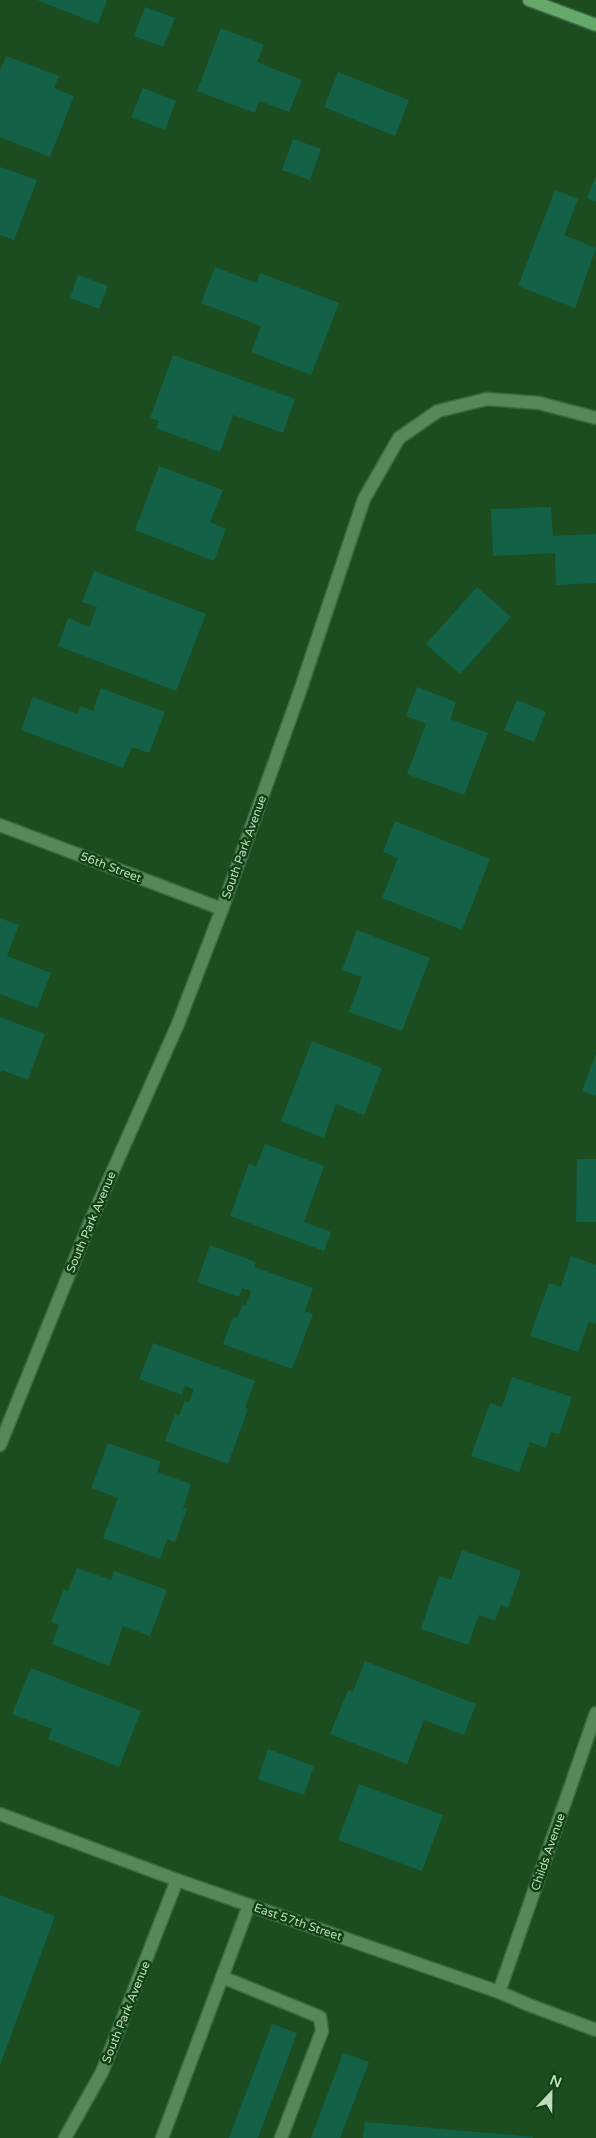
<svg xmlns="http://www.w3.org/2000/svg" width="596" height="2138" font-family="'Varela Round',sans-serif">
	<rect width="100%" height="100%" fill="#1c4d21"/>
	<g fill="#136147">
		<path d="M37 0H107L98 24Z"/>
		<path d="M145 7 175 18 163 47 134 36Z"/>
		<path d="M221 28 264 45 257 62 302 80 289 112 259 101 255 113 197 91Z"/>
		<path d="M6 56 59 76 54 88 74 96 50 157 0 137V70Z"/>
		<path d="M338 72 409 100 395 136 324 107Z"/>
		<path d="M143 88 176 101 165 130 131 117Z"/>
		<path d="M293 139 321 149 310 180 282 170Z"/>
		<path d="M0 167 37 180 14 240 0 235Z"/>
		<path d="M596 175V202L587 198Z"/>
		<path d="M555 190 578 199 564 235 596 248 575 308 518 286Z"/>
		<path d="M215 267 256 283 260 273 339 303 311 375 251 352 261 326 201 303Z"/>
		<path d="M78 275 108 286 99 309 70 298Z"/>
		<path d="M173 355 295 399 283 433 233 415 220 452 156 428 159 421 150 418Z"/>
		<path d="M159 466 223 490 210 522 226 529 214 561 135 530Z"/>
		<path d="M551 507 553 536 596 534V583L556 585 555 553 493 556 491 509Z"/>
		<path d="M94 571 206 614 176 691 58 646 68 618 89 627 97 607 82 602Z"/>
		<path d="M477 587 511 617 460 674 426 644Z"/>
		<path d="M417 687 456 702 450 719 488 733 464 795 407 774 426 724 406 716Z"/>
		<path d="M101 688 165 712 149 753 132 747 123 768 21 730 33 697 77 714 80 706 93 711Z"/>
		<path d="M517 700 546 712 534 742 504 730Z"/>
		<path d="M395 821 490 859 462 930 382 898 398 858 383 852Z"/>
		<path d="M0 918 19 925 7 956 51 973 37 1008 0 994Z"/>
		<path d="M357 930 430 958 402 1031 349 1012 362 977 342 970Z"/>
		<path d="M0 1017 45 1034 28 1080 2 1070 0 1073Z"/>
		<path d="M312 1041 382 1068 364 1115 336 1104 324 1138 281 1121Z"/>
		<path d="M596 1053V1096L582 1091Z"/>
		<path d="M265 1144 324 1166 304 1222 331 1232 324 1251 230 1216 249 1164 256 1167Z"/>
		<path d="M577 1159H596V1222H576Z"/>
		<path d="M210 1245 256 1262 254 1267 313 1288 305 1311 313 1314 292 1369 223 1344 233 1317 237 1318 243 1304 246 1305 251 1291 242 1288 239 1297 197 1282Z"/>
		<path d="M571 1256 596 1265V1324L589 1322 578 1352 530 1336 549 1283 561 1287Z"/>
		<path d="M153 1343 255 1381 245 1408 248 1409 228 1464 165 1441 175 1414 179 1416 185 1401 189 1402 194 1389 185 1386 182 1395 139 1379Z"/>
		<path d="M512 1377 572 1397 559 1434 551 1432 546 1448 530 1442 519 1472 471 1456 490 1403 502 1407Z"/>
		<path d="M108 1443 161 1462 157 1472 191 1484 183 1508 187 1509 175 1542 167 1539 160 1559 103 1538 118 1498 91 1488Z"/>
		<path d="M462 1550 521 1571 508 1608 501 1605 495 1621 479 1615 468 1645 421 1629 439 1576 451 1580Z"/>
		<path d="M77 1568 111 1580 114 1571 167 1590 150 1636 123 1626 109 1666 52 1644 59 1625 51 1622 64 1589 68 1591Z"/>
		<path d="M365 1661 476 1704 464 1735 424 1720 407 1764 330 1734 348 1690 353 1692Z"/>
		<path d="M31 1668 141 1711 119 1767 48 1739 52 1729 12 1714Z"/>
		<path d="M268 1749 314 1766 304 1795 258 1779Z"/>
		<path d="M359 1784 443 1815 422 1871 338 1840Z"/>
		<path d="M0 1895 55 1916 0 2065Z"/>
		<path d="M272 2024 297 2033 258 2138H229Z"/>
		<path d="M343 2053 369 2062 340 2138H311Z"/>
		<path d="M365 2122 533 2137V2138H363Z"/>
	</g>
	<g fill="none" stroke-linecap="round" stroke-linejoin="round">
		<defs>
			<g id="minor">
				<path d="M0 825 222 909"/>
				<path d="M0 1445 88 1227 178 1024 222 909 300 691 364 499 399 438 438 411 487 399 539 403 596 418"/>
				<path d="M0 1814 177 1880 499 1992 529 2005 596 2030"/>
				<path d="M222 1977 320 2017 322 2031 281 2138"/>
				<path d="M499 1992 596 1713"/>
				<path d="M65 2138 102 2072 177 1880"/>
				<path d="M162 2138 249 1905"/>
			</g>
			<path id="major" d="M529 0 596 25"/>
		</defs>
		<use href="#minor" stroke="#3d6842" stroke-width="15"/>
		<use href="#major" stroke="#3d6842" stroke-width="15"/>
		<use href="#minor" stroke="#578859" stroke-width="12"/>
		<use href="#major" stroke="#66a869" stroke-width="12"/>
	</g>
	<g text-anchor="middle" stroke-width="5" stroke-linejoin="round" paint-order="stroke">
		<g font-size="12" fill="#c0dac0" stroke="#104216">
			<text transform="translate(244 847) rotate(-70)" y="4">South Park Avenue</text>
			<text transform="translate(111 867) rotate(21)" y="4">56th Street</text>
			<text transform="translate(91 1222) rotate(-67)" y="4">South Park Avenue</text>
			<text transform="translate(548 1852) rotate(-71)" y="4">Childs Avenue</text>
			<text transform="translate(298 1922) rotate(19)" y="4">East 57th Street</text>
			<text transform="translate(126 2012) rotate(-68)" y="4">South Park Avenue</text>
		</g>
	</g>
	<g transform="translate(551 2093) rotate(22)" stroke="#104216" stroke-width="4" paint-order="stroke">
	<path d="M0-4L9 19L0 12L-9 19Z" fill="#c0dac0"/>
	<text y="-8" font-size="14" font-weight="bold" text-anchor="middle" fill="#c0dac0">N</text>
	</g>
</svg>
